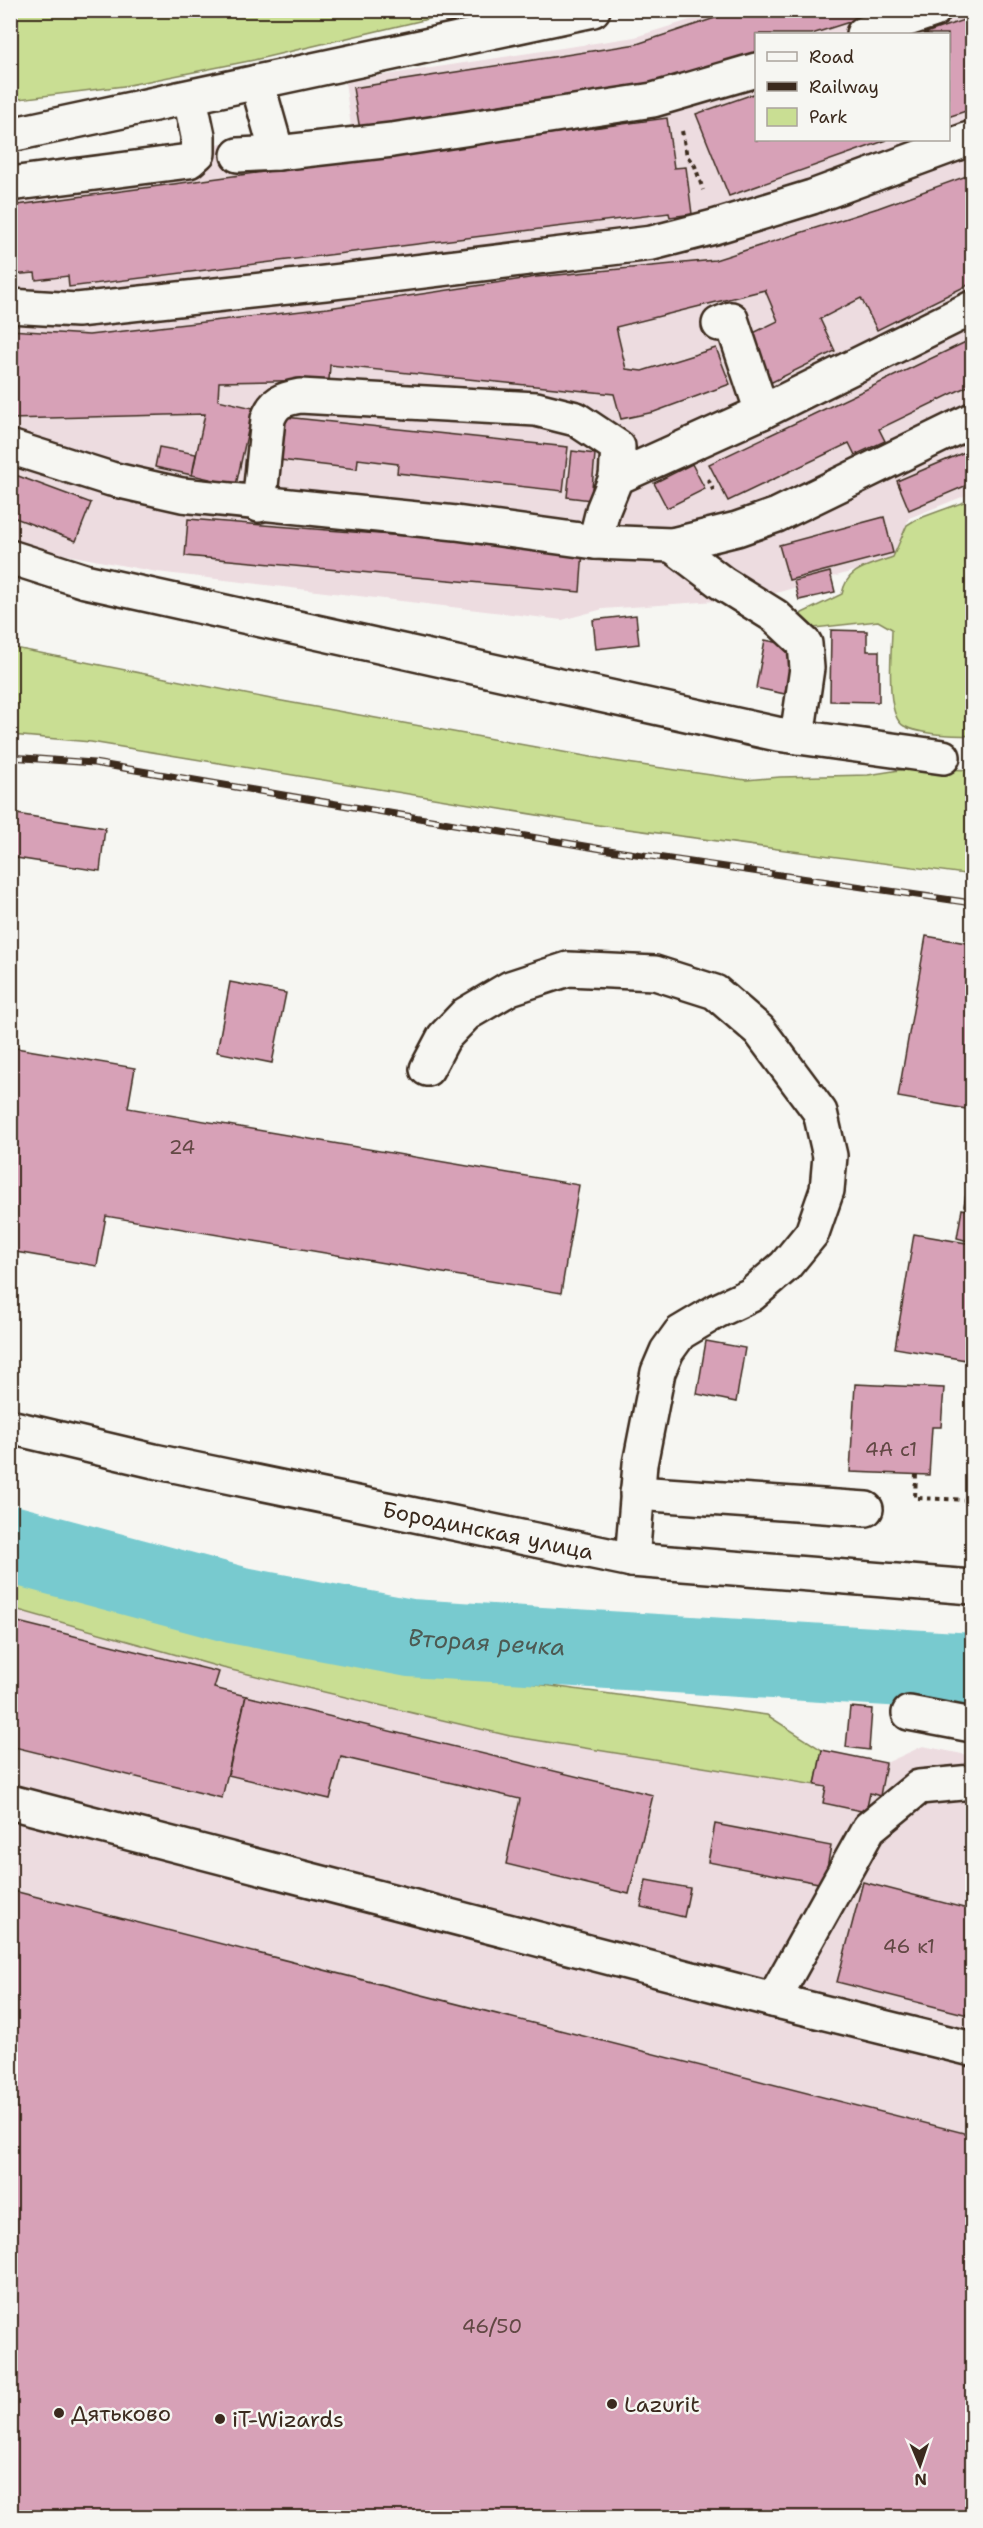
<svg xmlns="http://www.w3.org/2000/svg" width="983" height="2528" font-family="'Shantell Sans',sans-serif">
	<rect width="100%" height="100%" fill="#f6f6f2"/>
	<filter id="ink" filterUnits="userSpaceOnUse"><feTurbulence type="fractalNoise" baseFrequency=".0167" numOctaves="2"/><feDisplacementMap in="SourceGraphic" scale="12" xChannelSelector="R" yChannelSelector="G"/><feConvolveMatrix kernelMatrix="1 2 1 2 8 2 1 2 1" color-interpolation-filters="sRGB"/></filter>
	<g filter="url(#ink)">
		<g fill="#eddce0" fill-rule="evenodd">
			<path d="M719 11H972V493L909 518 893 560 758 598 603 609 562 620 157 572 31 548 11 539 10 170 351 127 345 81 635 37ZM756 34H948V140H756Z"/>
			<path d="M10 1608 223 1668 510 1736 814 1785 822 1749 886 1763 923 1746 972 1756V2517H11Z"/>
		</g>
		<g fill="#c9de93" stroke="#828458" stroke-width="1.5">
			<path d="M10 11 11 10 462 11 254 60 124 86 11 100Z"/>
			<path d="M972 499V736C954 735 920 735 904 726 884 715 892 650 892 629L878 621 805 629 799 619 802 613 842 594C847 567 870 566 893 557L907 525 915 520Z"/>
			<path d="M10 647 271 699 613 761 746 780 780 777 868 775 912 768 972 770V875L598 825 91 742 11 735Z"/>
			<path d="M10 1570 238 1631 424 1669 767 1715 822 1750 815 1785 510 1736 223 1668 11 1608Z"/>
		</g>
		<g fill="none" stroke-linecap="round" stroke-linejoin="round">
			<path stroke="#78cacf" stroke-width="78" id="s1" d="M10 1544 237 1605 410 1638 972 1672"/>
		</g>
		<g fill="#d7a1b7" stroke="#3b2a1e" stroke-width="1.5">
			<path d="M739 10H887L812 34H756V52L645 88 360 130 353 88 637 44Z"/>
			<path d="M972 17V109L948 117V34H923Z"/>
			<path d="M756 93V140H887L729 196 696 114Z"/>
			<path d="M667 118 674 168 686 167 692 214 670 217 669 213 69 287 68 276 36 280 35 273 10 275V206Z"/>
			<path d="M972 174V283L877 330 861 298 820 319 835 351 770 383 745 337 778 321 765 290 616 327 626 369 642 371 716 348 730 384 654 412 621 419 614 394 330 365 329 380 219 382 218 400 253 408 236 485 192 475 205 414 10 419V330L89 335 328 308 536 277 715 260 878 208Z"/>
			<path d="M972 339V384L879 429 885 441 855 455 849 443 728 501 709 464Z"/>
			<path d="M285 417 568 447 563 491 397 473 398 464 358 459 357 469 280 460Z"/>
			<path d="M159 447 196 454 192 475 155 467Z"/>
			<path d="M972 449V483L909 510 897 481Z"/>
			<path d="M572 451 595 454 591 500 567 497Z"/>
			<path d="M692 464 705 489 667 508 654 483Z"/>
			<path d="M10 473 91 503 76 541 10 516Z"/>
			<path d="M884 517 893 553 789 580 779 545Z"/>
			<path d="M188 519 583 550 580 592 185 556Z"/>
			<path d="M830 572 835 592 799 600 794 581Z"/>
			<path d="M636 615 639 644 596 649 593 620Z"/>
			<path d="M831 630 867 631V651H879V702L830 701Z"/>
			<path d="M765 640 795 646 785 694 756 688Z"/>
			<path d="M10 813 105 828 100 871 10 857Z"/>
			<path d="M926 936 972 944V1110L898 1097Z"/>
			<path d="M230 982 286 993 272 1063 217 1052Z"/>
			<path d="M10 1047 135 1068 128 1108 579 1185 561 1293 106 1216 97 1266 10 1251Z"/>
			<path d="M971 1163 972 1164V1208L964 1206Z"/>
			<path d="M962 1209 972 1211V1242L957 1238Z"/>
			<path d="M914 1234 972 1244V1361L895 1348Z"/>
			<path d="M706 1341 745 1348 736 1402 697 1394Z"/>
			<path d="M855 1384 944 1388 941 1427H932L929 1475 850 1472Z"/>
			<path d="M10 1620 219 1672 214 1688 246 1696 222 1798 10 1746Z"/>
			<path d="M246 1696 653 1795 629 1894 506 1864 520 1799 341 1757 330 1799 228 1775Z"/>
			<path d="M850 1707 872 1709 869 1750 846 1747Z"/>
			<path d="M822 1750 886 1763 880 1796 870 1793 866 1812 823 1803 826 1787 815 1785Z"/>
			<path d="M715 1824 831 1846 824 1884 708 1862Z"/>
			<path d="M646 1880 690 1888 684 1917 641 1907Z"/>
			<path d="M863 1882 972 1910V2016L837 1982Z"/>
			<path d="M10 1890 972 2135V2518H10Z"/>
		</g>
		<g fill="none" stroke-linecap="round" stroke-linejoin="round">
			<defs>
				<g id="minor">
					<path d="M863 34 934 10"/>
					<path d="M257 82 277 153 392 140 653 100 756 70"/>
					<path d="M10 135 593 10"/>
					<path d="M238 155 277 153"/>
					<path d="M10 184 189 161 198 153V136L190 98"/>
					<path d="M10 306 77 310 325 283 652 243 714 227 812 197 972 138"/>
					<path d="M719 324 731 319 762 412"/>
					<path d="M10 447 111 479 182 495 456 523 595 542 603 510 616 478 762 412 972 308"/>
					<path d="M259 505 268 419C274 402 283 399 300 396L536 409 576 419 618 447 616 478"/>
					<path d="M595 542 672 545 737 529 777 515 972 420"/>
					<path d="M672 545 722 583 775 616 805 644 807 668 797 737"/>
					<path d="M10 557 85 581 777 734 943 757"/>
					<path d="M427 1069 444 1037 466 1014 510 988 568 969 655 973 715 992 759 1030 820 1112 830 1156 827 1190 812 1233 785 1266 751 1295 717 1311 680 1333 667 1351 658 1372 640 1464 632 1560"/>
					<path d="M637 1493 866 1509"/>
					<path d="M909 1713 972 1725"/>
					<path d="M10 1802 773 2000 972 2049"/>
					<path d="M773 2000 869 1828 919 1787 972 1782"/>
				</g>
				<g id="major">
					<path id="s2" d="M10 1427 154 1461 632 1560 972 1587"/>
				</g>
			</defs>
			<use href="#minor" stroke="#3b2a1e" stroke-width="38"/>
			<use href="#major" stroke="#3b2a1e" stroke-width="38"/>
			<g stroke="#3b2a1e" stroke-width="4" stroke-dasharray="4.5 4.5" stroke-linecap="butt">
				<path d="M682 131 687 156 695 166 703 190"/>
				<path d="M708 479 715 494"/>
				<path d="M916 1474 915 1498 972 1500"/>
			</g>
			<use href="#minor" stroke="#f6f6f2" stroke-width="33"/>
			<use href="#major" stroke="#f6f6f2" stroke-width="33"/>
			<defs>
				<path id="rail" d="M10 757 94 763 602 849 972 903"/>
			</defs>
			<use href="#rail" stroke="#3b2a1e" stroke-width="7"/>
			<use href="#rail" stroke="#f6f6f2" stroke-width="4.5" stroke-dasharray="14" stroke-linecap="butt"/>
		</g>
	</g>
	<g fill="#3b2a1e" stroke="#f6f6f2" stroke-width="2">
		<circle cx="612" cy="2404" r="6"/>
		<circle cx="59" cy="2413" r="6"/>
		<circle cx="220" cy="2419" r="6"/>
	</g>
	<g text-anchor="middle" stroke-width="5" stroke-linejoin="round" paint-order="stroke">
		<g font-size="20" fill="#624844">
			<text x="182" y="1154">24</text>
			<text x="891" y="1456">4А с1</text>
			<text x="909" y="1953">46 к1</text>
			<text x="492" y="2333">46/50</text>
		</g>
		<g font-size="22" fill="#3b2a1e" stroke="#f6f6f2">
			<text dy="8" stroke="none"><textPath href="#s2" startOffset="489">Бородинская улица</textPath></text>
		</g>
		<g font-size="22" fill="#3b2a1e" stroke="#f6f6f2" text-anchor="start">
			<text x="624" y="2412">Lazurit</text>
			<text x="71" y="2421">Дятьково</text>
			<text x="232" y="2427">iT-Wizards</text>
		</g>
		<g font-size="24" font-style="italic" fill="#4d5a53" stroke="#f6f6f2">
			<text dy="8" stroke="none"><textPath href="#s1" startOffset="488">Вторая речка</textPath></text>
		</g>
	</g>
	<rect width="983" height="2528" fill="none" stroke="#f6f6f2" stroke-width="36"/>
	<rect x="18" y="18" width="947" height="2492" fill="none" stroke="#3b2a1e" stroke-width="2" filter="url(#ink)"/>
	<rect x="755" y="33" width="195" height="108" fill="#f6f6f2" stroke="#aba49d" stroke-width="1.5"/>
	<rect x="767" y="52" width="30" height="9" fill="#f6f6f2" stroke="#aba49d" stroke-width="1.5"/>
	<text x="809" y="63" font-size="18" fill="#3b2a1e">Road</text>
	<rect x="767" y="82" width="30" height="9" fill="#3b2a1e" stroke="#aba49d" stroke-width="1.5"/>
	<text x="809" y="93" font-size="18" fill="#3b2a1e">Railway</text>
	<rect x="767" y="108" width="30" height="18" fill="#c9de93" stroke="#aba49d" stroke-width="1.5"/>
	<text x="809" y="123" font-size="18" fill="#3b2a1e">Park</text>
	<g transform="translate(920 2465) rotate(178)" stroke="#f6f6f2" stroke-width="4.5" paint-order="stroke">
	<path d="M0-4.5L10 22L0 15L-10 22Z" fill="#3b2a1e"/>
	<text y="-9" font-size="16" font-weight="bold" text-anchor="middle" fill="#3b2a1e">N</text>
	</g>
</svg>
